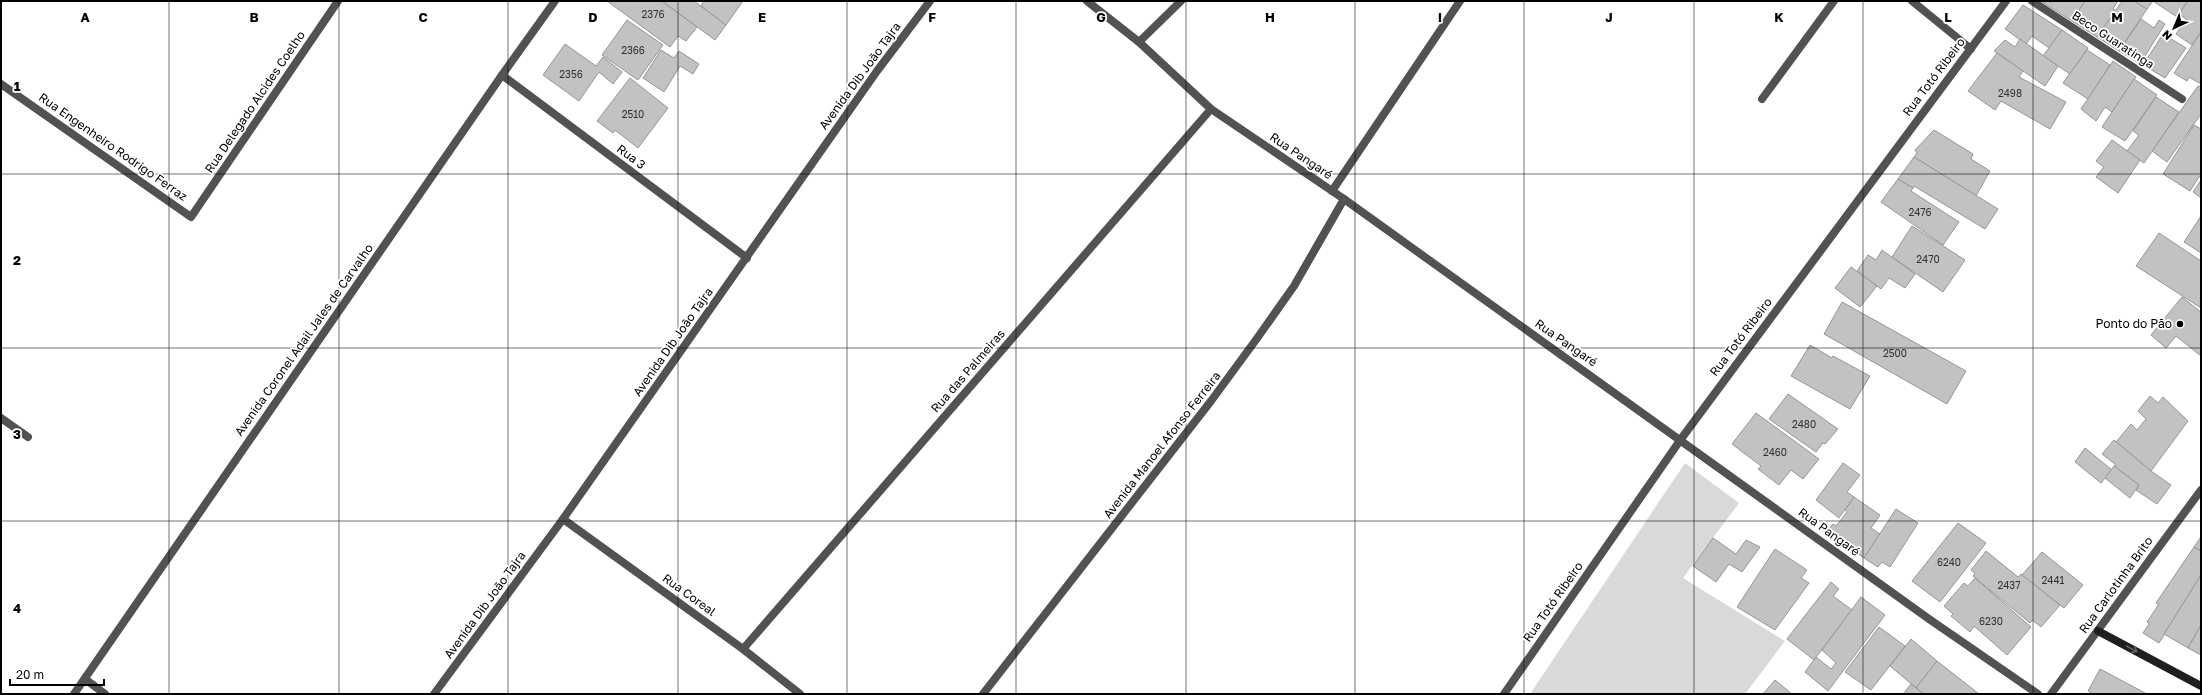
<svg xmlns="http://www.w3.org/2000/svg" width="2202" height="695" font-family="'Golos Text',sans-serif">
	<rect width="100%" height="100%" fill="#fff"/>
	<path fill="#d9d9d9" d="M1685 463 1739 503 1683 578 1785 641 1745 694H1530Z"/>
	<g fill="#c2c2c2" stroke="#969696">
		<path d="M607 1H662L697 27 686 41 678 36 670 47Z"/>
		<path d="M662 1H694L726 25 715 40Z"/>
		<path d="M704 1H743L726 25 701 6Z"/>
		<path d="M2041 1H2085L2072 21Z"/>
		<path d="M2085 1H2118L2113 9 2116 11 2097 37 2072 21Z"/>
		<path d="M2122 1H2134L2147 9 2119 51 2097 37Z"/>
		<path d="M2134 1H2153L2147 9Z"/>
		<path d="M2153 1H2188L2177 17Z"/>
		<path d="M2188 1H2201V32L2192 45 2176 34 2186 19 2179 14Z"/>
		<path d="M2023 5 2062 30 2049 48 2032 36 2026 44 2005 29Z"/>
		<path d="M2141 19 2154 28 2159 20 2165 24 2140 64 2119 51Z"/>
		<path d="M627 20 663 45 638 80 602 55Z"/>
		<path d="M2062 30 2088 48 2070 74 2043 56Z"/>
		<path d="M2201 32V81L2199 83 2189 77 2187 81 2174 73Z"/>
		<path d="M2163 34 2186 48 2165 78 2143 65Z"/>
		<path d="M2020 39 2058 66 2045 86 1994 51 2005 40 2015 47Z"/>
		<path d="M565 44 596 66 603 57 622 72 613 84 599 72 579 101 543 75Z"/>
		<path d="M661 50 674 58 679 51 699 64 693 74 680 66 664 92 643 78Z"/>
		<path d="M2087 50 2110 65 2088 99 2063 83Z"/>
		<path d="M1997 53 2023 71 2019 77 2066 102 2050 129 2001 101 1995 110 1968 91Z"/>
		<path d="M2113 61 2136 77 2112 112 2105 107 2096 121 2081 109Z"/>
		<path d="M630 78 668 108 638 148 615 130 613 133 597 121Z"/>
		<path d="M2134 79 2157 95 2125 141 2102 127Z"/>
		<path d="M2198 86 2201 87V114L2167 162 2152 151Z"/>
		<path d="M2156 97 2179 112 2144 163 2127 151 2139 135 2133 131Z"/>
		<path d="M2194 125 2201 129V174L2190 191 2163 174Z"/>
		<path d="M1934 130 1973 154 1971 159 1990 171 1976 196 1914 157 1917 153 1915 150Z"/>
		<path d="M2112 140 2140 160 2118 193 2096 177 2104 167 2096 161Z"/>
		<path d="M1914 157 1998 209 1985 229 1914 186 1913 188 1898 179Z"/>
		<path d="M1898 179 1913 188 1911 191 1959 222 1943 245 1881 202Z"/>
		<path d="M2201 180V198L2193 192Z"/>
		<path d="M2201 216V253L2184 242Z"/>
		<path d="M1912 226 1965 260 1943 292 1892 257Z"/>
		<path d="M2159 233 2201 261V308L2136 266Z"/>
		<path d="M1882 250 1915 274 1905 288 1889 278 1881 289 1857 271 1868 255 1876 260Z"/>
		<path d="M1851 267 1877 286 1860 307 1835 288Z"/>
		<path d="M2182 297 2201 312V356L2176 336 2166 348 2151 335Z"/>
		<path d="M1842 302 1966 371 1947 404 1824 334Z"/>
		<path d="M1810 345 1832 358 1833 356 1870 376 1850 409 1791 376Z"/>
		<path d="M1788 394 1838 429 1825 444 1823 443 1816 452 1769 419Z"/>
		<path d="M2150 396 2158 403 2163 397 2188 421 2151 471 2116 442 2131 424 2137 430 2146 419 2138 411Z"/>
		<path d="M1756 413 1819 459 1803 479 1791 470 1779 485 1758 469 1761 466 1732 444Z"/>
		<path d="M2114 440 2151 471 2171 485 2157 504 2136 490 2139 485 2114 466 2116 465 2102 454Z"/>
		<path d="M2085 448 2112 470 2101 483 2075 462Z"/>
		<path d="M1843 463 1860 475 1847 492 1854 497 1839 518 1816 500Z"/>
		<path d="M2114 466 2139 485 2130 498 2105 478Z"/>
		<path d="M1854 497 1880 515 1871 528 1880 534 1864 558 1827 532 1833 524 1836 526 1847 512 1845 510Z"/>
		<path d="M1896 509 1918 523 1890 567 1882 562 1878 567 1864 558Z"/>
		<path d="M1958 523 1986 543 1940 602 1912 581Z"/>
		<path d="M2201 537V551L2194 547Z"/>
		<path d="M1713 538 1736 554 1746 540 1760 547 1742 572 1729 564 1716 582 1693 566Z"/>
		<path d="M2194 547 2201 551V575L2159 643 2143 633 2149 624 2147 622 2159 604 2156 603Z"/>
		<path d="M1775 549 1807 570 1801 578 1809 583 1775 630 1737 607Z"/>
		<path d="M1986 551 2018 577 2021 574 2060 605 2041 627 2032 620 2030 623 1973 576 1975 573 1971 570Z"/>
		<path d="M2042 552 2083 585 2064 608 2022 575Z"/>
		<path d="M2201 575V625L2188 648 2164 634Z"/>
		<path d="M1975 578 2031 627 2007 655 1974 626 1970 632 1951 616 1953 614 1944 606 1964 583 1968 586Z"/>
		<path d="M1831 582 1839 589 1833 596 1852 610 1814 660 1787 639Z"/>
		<path d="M1861 597 1885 615 1828 691 1805 672 1816 657 1831 669 1836 663 1822 650Z"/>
		<path d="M2201 625V655L2188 648Z"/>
		<path d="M1879 627 1905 646 1871 690 1845 672Z"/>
		<path d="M1911 639 1937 661 1916 688 1890 666Z"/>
		<path d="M1937 661 1979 694H1924L1916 688Z"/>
		<path d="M2100 669 2147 694H2093L2088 691Z"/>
		<path d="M1775 680 1792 694H1763Z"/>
		<path d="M1911 684 1916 688 1924 694H1903Z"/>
	</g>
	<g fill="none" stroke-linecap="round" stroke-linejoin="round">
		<g stroke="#525252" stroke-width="8">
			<path d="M1912 1 1971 49"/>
			<path d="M2032 1 2182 99"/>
			<path d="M1762 99 1834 1"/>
		</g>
		<g stroke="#525252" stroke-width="8">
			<path d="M1087 1 1139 42 1211 109 1344 199 1929 619 2038 694"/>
			<path d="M1139 42 1181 1"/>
			<path d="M502 75 747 258"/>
			<path d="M1 84 191 217 338 1"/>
			<path d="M1332 191 1460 1"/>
			<path d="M1 418 28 437"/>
			<path d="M563 519 743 649 800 694"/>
			<path d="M743 649 1211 109"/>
			<path d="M85 679 105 694"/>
			<path d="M74 694 502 75 555 1"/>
			<path d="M434 694 563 519 877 71 930 1"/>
			<path d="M983 694 1211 401 1258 337 1294 286 1344 199"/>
			<path d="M1504 694 1681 439 2006 1"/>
			<path d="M2051 694 2201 490"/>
		</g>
		<path stroke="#1f1f1f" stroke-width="8" d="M2098 631 2201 686"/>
	</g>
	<defs><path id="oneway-shaft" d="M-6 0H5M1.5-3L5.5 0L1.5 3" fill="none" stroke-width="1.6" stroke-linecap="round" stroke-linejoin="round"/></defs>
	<use stroke="#626262" href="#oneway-shaft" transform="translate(2132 649) rotate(28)"/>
	<path fill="none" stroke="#000" stroke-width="1" stroke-opacity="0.55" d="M169 1V694M339 1V694M508 1V694M678 1V694M847 1V694M1016 1V694M1186 1V694M1355 1V694M1524 1V694M1694 1V694M1863 1V694M2033 1V694M1 174H2201M1 348H2201M1 521H2201"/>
	<circle fill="#000" stroke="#fff" stroke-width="1.5" cx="2180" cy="324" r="4"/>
	<g text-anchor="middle" stroke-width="3.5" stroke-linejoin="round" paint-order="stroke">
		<g font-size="10" fill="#303030">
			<text x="653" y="18">2376</text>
			<text x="633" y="54">2366</text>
			<text x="571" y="78">2356</text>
			<text x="2010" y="97">2498</text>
			<text x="633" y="118">2510</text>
			<text x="1920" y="216">2476</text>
			<text x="1928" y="263">2470</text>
			<text x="1895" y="357">2500</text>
			<text x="1804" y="428">2480</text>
			<text x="1775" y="456">2460</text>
			<text x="1949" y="566">6240</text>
			<text x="2053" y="584">2441</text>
			<text x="2009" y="589">2437</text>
			<text x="1991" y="625">6230</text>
		</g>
		<g font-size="12" fill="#000" stroke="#fff">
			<text transform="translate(2113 40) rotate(33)" y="4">Beco Guaratinga</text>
			<text transform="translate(860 76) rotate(-54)" y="4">Avenida Dib João Tajra</text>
			<text transform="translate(1934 77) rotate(-53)" y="4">Rua Totó Ribeiro</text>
			<text transform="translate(255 102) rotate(-56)" y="4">Rua Delegado Alcides Coelho</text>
			<text transform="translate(113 147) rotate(35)" y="4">Rua Engenheiro Rodrigo Ferraz</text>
			<text transform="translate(1301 156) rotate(34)" y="4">Rua Pangaré</text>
			<text transform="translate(631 157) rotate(37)" y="4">Rua 3</text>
			<text transform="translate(1741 337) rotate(-53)" y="4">Rua Totó Ribeiro</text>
			<text transform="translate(304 340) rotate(-55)" y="4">Avenida Coronel Adail Jales de Carvalho</text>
			<text transform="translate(673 342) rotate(-55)" y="4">Avenida Dib João Tajra</text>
			<text transform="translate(1566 343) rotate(35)" y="4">Rua Pangaré</text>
			<text transform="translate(968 371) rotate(-49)" y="4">Rua das Palmeiras</text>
			<text transform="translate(1162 445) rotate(-52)" y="4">Avenida Manoel Afonso Ferreira</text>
			<text transform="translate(1829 532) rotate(36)" y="4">Rua Pangaré</text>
			<text transform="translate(2116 585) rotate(-54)" y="4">Rua Carlotinha Brito</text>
			<text transform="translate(689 595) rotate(36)" y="4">Rua Coreal</text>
			<text transform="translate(1553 602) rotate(-55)" y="4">Rua Totó Ribeiro</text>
			<text transform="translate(485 605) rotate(-54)" y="4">Avenida Dib João Tajra</text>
		</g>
		<g font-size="12" fill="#000" stroke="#fff" text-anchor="end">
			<text x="2172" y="328">Ponto do Pão</text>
		</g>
	</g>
	<g font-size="13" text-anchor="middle" font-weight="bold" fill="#000" stroke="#fff" stroke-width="3.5" stroke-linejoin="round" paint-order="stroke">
		<text x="85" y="22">A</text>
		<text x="254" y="22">B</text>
		<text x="423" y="22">C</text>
		<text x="593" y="22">D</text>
		<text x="762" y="22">E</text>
		<text x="932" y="22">F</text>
		<text x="1101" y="22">G</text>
		<text x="1270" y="22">H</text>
		<text x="1440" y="22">I</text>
		<text x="1609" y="22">J</text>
		<text x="1779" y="22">K</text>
		<text x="1948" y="22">L</text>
		<text x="2117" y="22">M</text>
		<text x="17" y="91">1</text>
		<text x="17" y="265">2</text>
		<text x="17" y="439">3</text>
		<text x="17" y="613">4</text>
	</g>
	<rect width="2202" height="695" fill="none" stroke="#000000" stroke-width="4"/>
	<g transform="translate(2174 28) rotate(224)" stroke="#ffffff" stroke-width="3" paint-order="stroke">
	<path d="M0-3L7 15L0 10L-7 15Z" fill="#000000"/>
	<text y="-6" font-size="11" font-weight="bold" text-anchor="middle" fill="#000000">N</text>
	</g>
	<path d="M10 679v6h94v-6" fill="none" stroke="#000000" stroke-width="2"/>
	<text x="16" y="679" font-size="12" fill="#000000" stroke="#ffffff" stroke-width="3" paint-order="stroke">20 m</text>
</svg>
